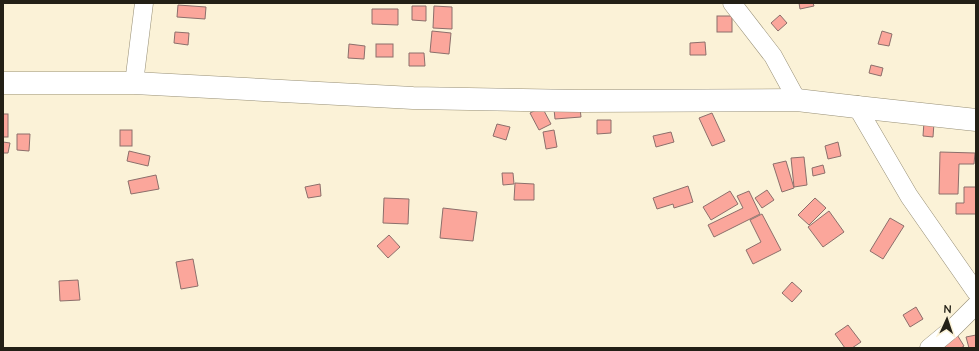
<svg xmlns="http://www.w3.org/2000/svg" width="979" height="351" font-family="'Nunito Sans',sans-serif">
	<rect width="100%" height="100%" fill="#fbf2d7"/>
	<g fill="#fba69b" stroke="#8c6f6b">
		<path d="M799 3H813L814 6 800 9Z"/>
		<path d="M178 5 206 7 205 19 177 17Z"/>
		<path d="M412 6H426V21L412 20Z"/>
		<path d="M434 6 452 7V29L433 28Z"/>
		<path d="M372 9H398V25L372 24Z"/>
		<path d="M780 15 787 23 778 31 771 23Z"/>
		<rect x="717" y="16" width="15" height="16"/>
		<path d="M432 31 451 33 449 54 430 52Z"/>
		<path d="M882 31 892 34 889 46 878 44Z"/>
		<path d="M175 32 189 33 188 45 174 43Z"/>
		<path d="M705 42 706 55H690V43Z"/>
		<path d="M349 44 365 46 364 59 348 58Z"/>
		<rect x="376" y="44" width="17" height="13"/>
		<path d="M409 53H424L425 66H409Z"/>
		<path d="M871 65 883 68 881 76 869 73Z"/>
		<path d="M542 107 551 124 539 130 530 113Z"/>
		<path d="M580 108 581 117 555 119 554 109Z"/>
		<path d="M712 113 725 141 712 146 699 118Z"/>
		<rect x="3" y="114" width="5" height="23"/>
		<path d="M597 120H611V133L597 134Z"/>
		<path d="M924 122 934 123 933 137 923 136Z"/>
		<path d="M497 124 510 127 506 140 493 136Z"/>
		<rect x="120" y="130" width="12" height="16"/>
		<path d="M554 130 557 147 546 149 543 132Z"/>
		<path d="M671 132 674 142 656 147 653 136Z"/>
		<path d="M17 134H30L29 151 17 150Z"/>
		<path d="M3 142 10 143 8 153H3Z"/>
		<path d="M838 142 841 156 828 159 825 146Z"/>
		<path d="M129 151 150 156 148 166 127 161Z"/>
		<path d="M940 152 975 153 974 164H959L958 194H939Z"/>
		<path d="M804 157 807 185 794 187 791 158Z"/>
		<path d="M786 161 794 188 782 192 773 164Z"/>
		<path d="M823 165 825 173 813 176 812 168Z"/>
		<path d="M502 173H513L514 184 503 185Z"/>
		<path d="M156 175 159 189 131 194 128 181Z"/>
		<path d="M515 183 534 184V200H514Z"/>
		<path d="M320 184 321 196 308 198 305 187Z"/>
		<path d="M688 186 693 202 674 208 673 204 657 209 653 198Z"/>
		<path d="M964 187H976V214H956V203H964Z"/>
		<path d="M767 190 774 200 762 208 755 198Z"/>
		<path d="M730 191 738 204 711 220 703 207Z"/>
		<path d="M749 191 760 214 714 237 708 225 743 208 737 196Z"/>
		<path d="M384 198 409 199 408 224 383 223Z"/>
		<path d="M815 198 826 208 809 225 798 215Z"/>
		<path d="M443 208 477 212 473 241 440 238Z"/>
		<path d="M829 211 844 232 823 247 808 227Z"/>
		<path d="M762 214 781 250 753 264 746 250 761 242 750 220Z"/>
		<path d="M890 218 904 226 883 259 870 251Z"/>
		<path d="M389 235 400 247 388 258 377 246Z"/>
		<path d="M193 259 198 286 181 289 176 262Z"/>
		<path d="M78 280 80 300 60 301 59 281Z"/>
		<path d="M792 282 802 291 792 302 782 293Z"/>
		<path d="M916 307 923 319 910 327 903 315Z"/>
		<path d="M848 325 861 342 852 348H845L835 334Z"/>
		<path d="M956 333 964 346 961 348H942Z"/>
		<path d="M976 335V348H969L966 337Z"/>
	</g>
	<g fill="none" stroke-linecap="round" stroke-linejoin="round">
		<defs>
			<g id="minor">
				<path d="M732 3 773 56 797 100"/>
				<path d="M134 83 144 3"/>
				<path d="M857 107 909 196 976 292"/>
				<path d="M929 348 952 329 976 305"/>
			</g>
			<path id="tertiary" d="M857 107 976 120"/>
			<path id="secondary" d="M3 83H134L413 98 580 101 797 100 857 107"/>
		</defs>
		<use href="#minor" stroke="#989077" stroke-width="19"/>
		<use href="#tertiary" stroke="#989077" stroke-width="23"/>
		<use href="#secondary" stroke="#989077" stroke-width="23"/>
		<use href="#minor" stroke="#fff" stroke-width="18"/>
		<use href="#tertiary" stroke="#fff" stroke-width="22"/>
		<use href="#secondary" stroke="#fff" stroke-width="22"/>
	</g>
	<rect width="979" height="351" fill="none" stroke="#232016" stroke-width="8"/>
	<g transform="translate(947 319) rotate(3)" stroke="#fbf2d7" stroke-width="3" paint-order="stroke">
	<path d="M0-3L7 15L0 10L-7 15Z" fill="#232016"/>
	<text y="-6" font-size="11" font-weight="bold" text-anchor="middle" fill="#232016">N</text>
	</g>
</svg>
